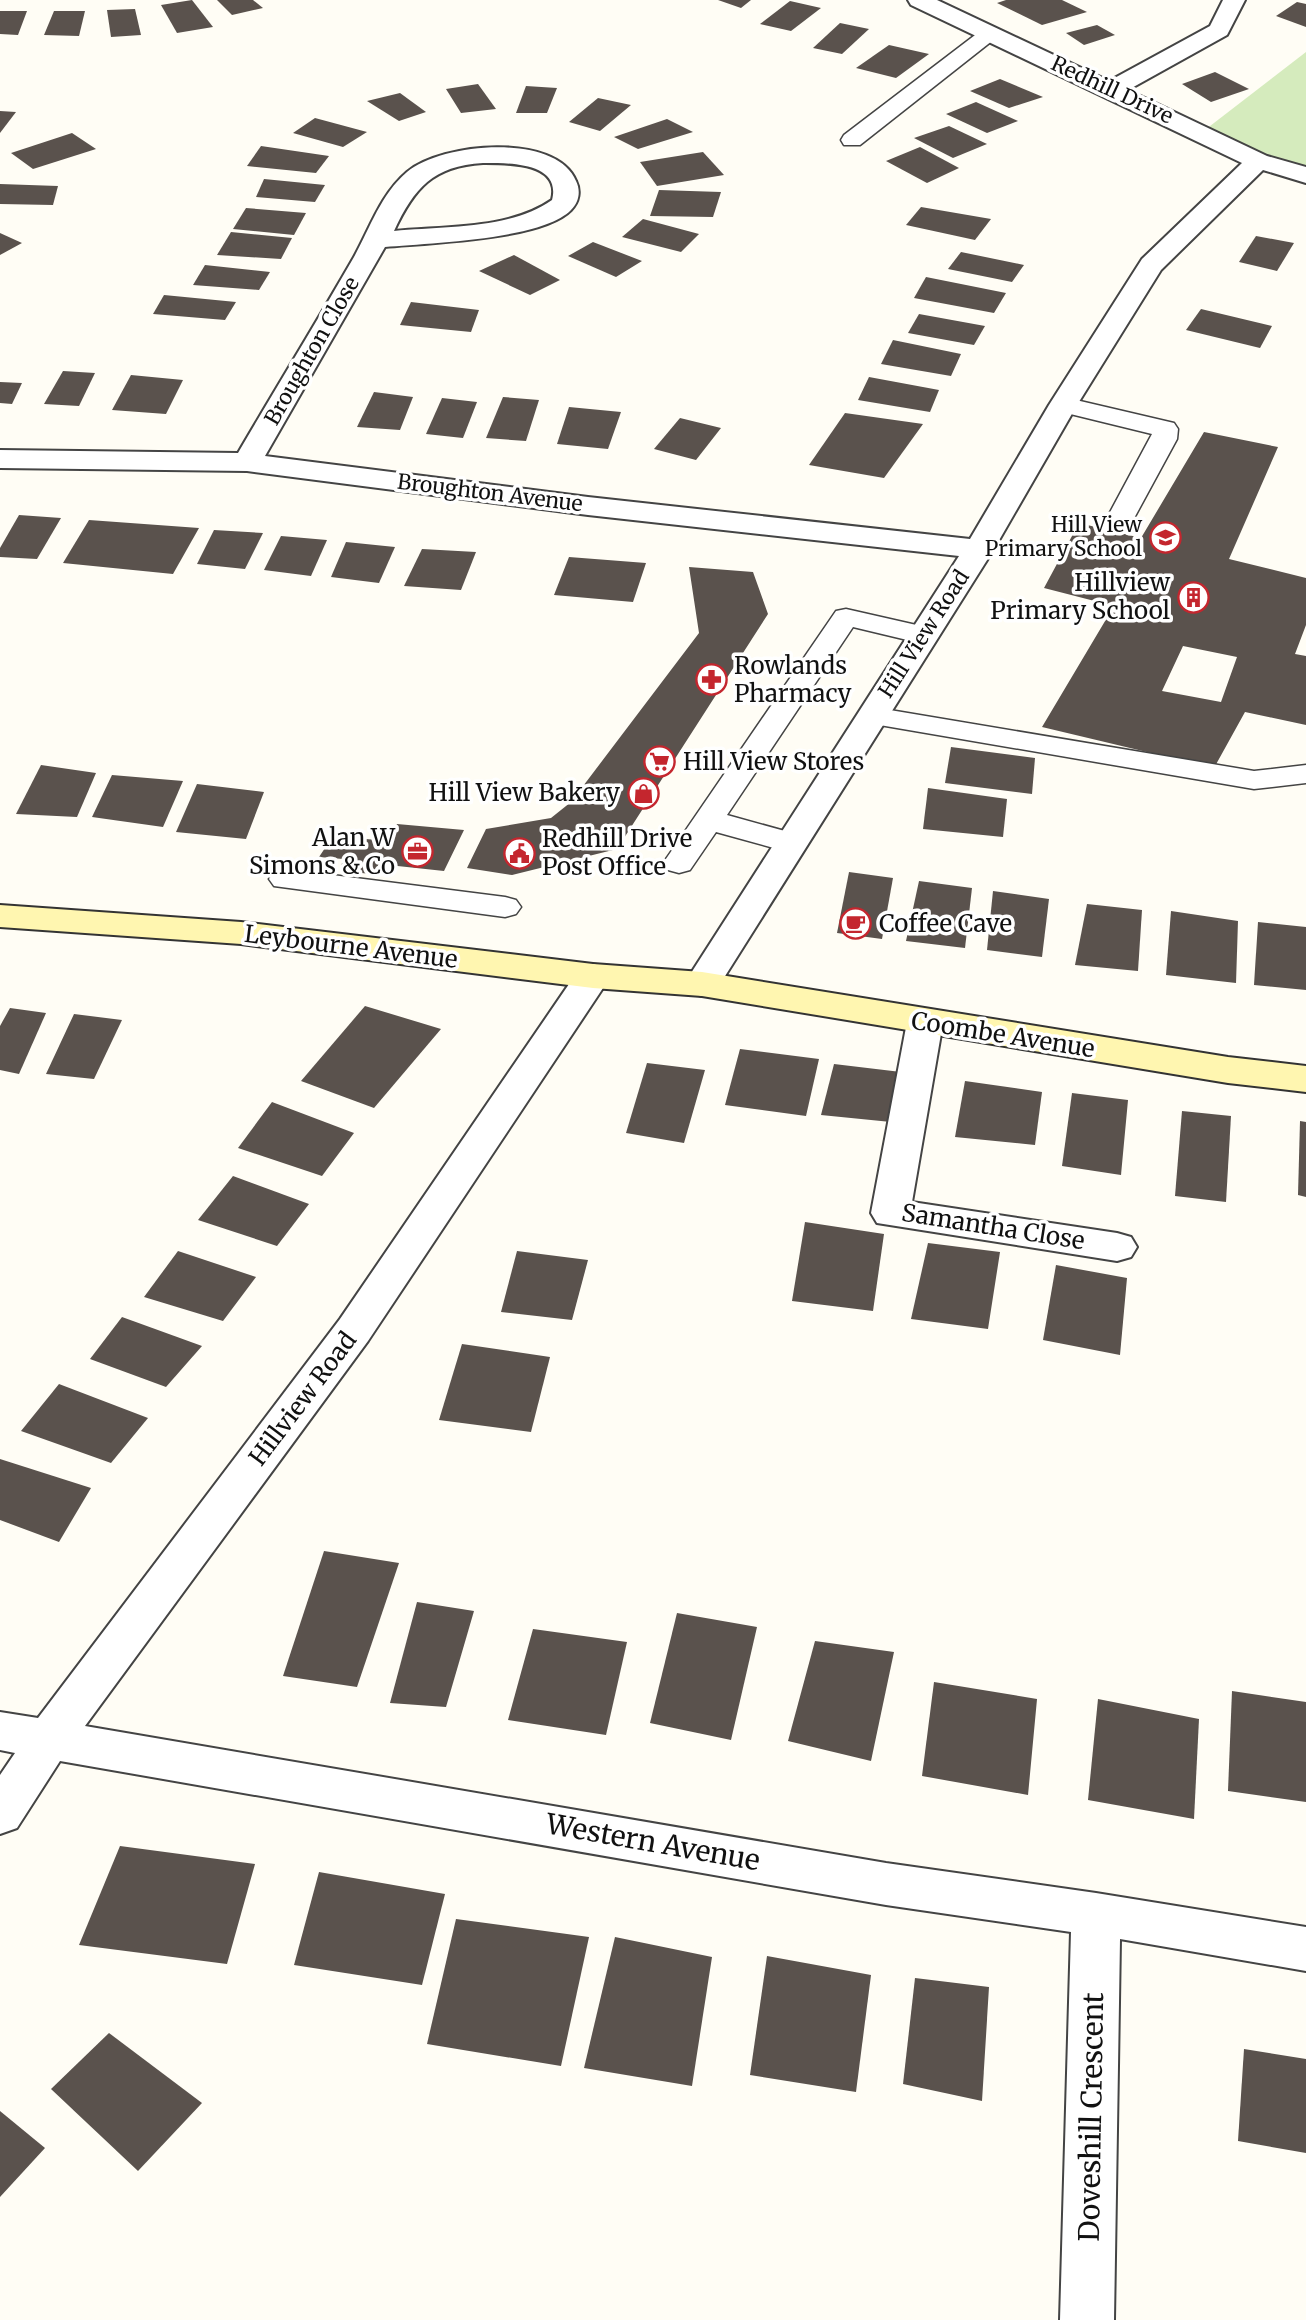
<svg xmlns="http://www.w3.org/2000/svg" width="1306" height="2320" font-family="Merriweather,serif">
	<rect width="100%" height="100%" fill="#fffdf5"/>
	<path fill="#d5ebbd" d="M1306 52V175L1201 133Z"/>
	<g fill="#5a524d" fill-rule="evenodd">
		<path d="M192 0 213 27 177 33 161 5Z"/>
		<path d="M217 0H253L263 8 232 15Z"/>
		<path d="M718 0H751L741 8Z"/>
		<path d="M1006 0H1062L1087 12 1042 25 997 3Z"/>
		<path d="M790 1 821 8 791 31 760 24Z"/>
		<path d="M1297 2 1306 4V27L1276 16Z"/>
		<path d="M135 9 141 35 111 37 107 10Z"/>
		<path d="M0 11H27L18 35 0 34Z"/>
		<path d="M54 11H85L79 36 44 35Z"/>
		<path d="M840 23 869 29 842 54 813 48Z"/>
		<path d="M1097 25 1115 35 1084 45 1066 33Z"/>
		<path d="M889 45 929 54 896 78 856 68Z"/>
		<path d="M1215 72 1249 89 1211 102 1182 84Z"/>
		<path d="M1000 79 1043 97 1009 108 970 91Z"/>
		<path d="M478 84 496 109 461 113 446 89Z"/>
		<path d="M526 86 557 88 547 113H516Z"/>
		<path d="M400 93 426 112 399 121 367 101Z"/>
		<path d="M598 98 631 105 600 131 569 122Z"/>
		<path d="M976 102 1018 121 987 133 946 114Z"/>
		<path d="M0 111 16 112 0 133Z"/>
		<path d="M315 118 367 132 343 147 293 133Z"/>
		<path d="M667 119 693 132 638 149 614 137Z"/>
		<path d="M949 126 987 144 953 158 914 138Z"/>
		<path d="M72 133 96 149 33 169 11 153Z"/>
		<path d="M261 146 329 156 316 173 247 166Z"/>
		<path d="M920 147 959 168 927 183 886 161Z"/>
		<path d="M703 152 724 175 657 186 640 162Z"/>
		<path d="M264 179 325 185 315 202 256 197Z"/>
		<path d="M0 184 58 186 53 205 0 204Z"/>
		<path d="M659 190 721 192 713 217 650 216Z"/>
		<path d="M921 207 991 219 975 240 906 225Z"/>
		<path d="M246 208 306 213 294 235 233 229Z"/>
		<path d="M643 219 699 234 681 252 622 237Z"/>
		<path d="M231 232 292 238 281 259 217 255Z"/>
		<path d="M0 233 22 243 0 255Z"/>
		<path d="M1256 236 1294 243 1277 271 1239 262Z"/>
		<path d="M593 242 642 261 616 277 568 256Z"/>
		<path d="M961 252 1024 265 1012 282 948 269Z"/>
		<path d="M514 255 560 280 530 295 479 271Z"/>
		<path d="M205 265 270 272 259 290 193 285Z"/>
		<path d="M926 277 1006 293 994 313 914 298Z"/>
		<path d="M164 295 236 302 225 320 153 314Z"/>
		<path d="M411 302 479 310 471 332 400 325Z"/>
		<path d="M1201 309 1272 326 1260 348 1186 330Z"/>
		<path d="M919 314 985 326 974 345 908 333Z"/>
		<path d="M893 340 961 354 951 376 881 364Z"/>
		<path d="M63 371 95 373 79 406 44 404Z"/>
		<path d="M131 375 183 380 166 414 112 410Z"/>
		<path d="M869 377 939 390 930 412 858 400Z"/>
		<path d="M0 382 22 383 12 404 0 403Z"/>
		<path d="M374 392 413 397 400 430 357 427Z"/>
		<path d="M503 397 539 400 526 441 486 438Z"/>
		<path d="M442 398 477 402 463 438 426 434Z"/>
		<path d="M569 407 621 412 608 449 557 444Z"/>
		<path d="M845 413 923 424 884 478 809 465Z"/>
		<path d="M680 418 721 428 696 460 654 449Z"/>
		<path d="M1204 432 1278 447 1229 559 1306 578V625L1295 654 1306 656V725L1245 712 1214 768 1042 727 1114 606 1044 588 1079 523 1141 538ZM1183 646 1237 657 1221 702 1162 691Z"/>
		<path d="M19 515 61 518 37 559 0 557V548Z"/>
		<path d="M89 520 199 528 173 574 63 563Z"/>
		<path d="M214 530 263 533 245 569 197 564Z"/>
		<path d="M281 536 327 540 311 576 264 570Z"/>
		<path d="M346 542 395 547 379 583 331 577Z"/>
		<path d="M422 549 476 552 461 590 404 586Z"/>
		<path d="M569 557 646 563 633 602 554 595Z"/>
		<path d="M689 567 753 572 768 614 617 849 512 875 467 868 486 829 551 818 571 802 699 633Z"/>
		<path d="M951 747 1035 758 1032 794 945 783Z"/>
		<path d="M41 765 96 773 77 817 16 814Z"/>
		<path d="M112 775 183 781 163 827 92 817Z"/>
		<path d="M197 784 264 792 246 839 176 832Z"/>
		<path d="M928 788 1007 799 1003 837 923 829Z"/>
		<path d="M397 824 464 830 444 871 379 864 372 874 340 871 343 859 319 857 333 836 388 841Z"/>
		<path d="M849 872 893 878 882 939 837 933Z"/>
		<path d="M919 881 972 888 965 948 906 941Z"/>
		<path d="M993 891 1049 899 1042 957 987 950Z"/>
		<path d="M1087 904 1142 910 1138 971 1075 965Z"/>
		<path d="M1171 911 1238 921 1236 983 1166 975Z"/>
		<path d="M1258 922 1306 927V990L1254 985Z"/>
		<path d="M365 1006 441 1029 374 1108 301 1081Z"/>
		<path d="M10 1008 46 1013 19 1074 0 1070V1026Z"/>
		<path d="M74 1014 122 1020 94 1079 46 1074Z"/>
		<path d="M740 1049 819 1059 806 1116 725 1105Z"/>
		<path d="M647 1063 705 1070 684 1143 626 1133Z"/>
		<path d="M834 1064 901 1072 891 1122 821 1115Z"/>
		<path d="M965 1081 1042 1092 1035 1145 955 1137Z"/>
		<path d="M1072 1093 1128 1100 1121 1175 1062 1166Z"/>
		<path d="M272 1102 354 1133 322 1176 238 1148Z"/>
		<path d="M1182 1111 1231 1116 1226 1202 1175 1196Z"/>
		<path d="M1300 1121 1306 1122V1197L1298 1195Z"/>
		<path d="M233 1176 309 1204 277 1246 198 1220Z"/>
		<path d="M805 1222 884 1234 873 1311 792 1301Z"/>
		<path d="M928 1243 1000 1252 988 1329 911 1319Z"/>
		<path d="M178 1251 256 1277 223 1321 144 1297Z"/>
		<path d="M517 1251 588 1260 572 1320 501 1312Z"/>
		<path d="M1056 1265 1127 1278 1120 1355 1043 1340Z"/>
		<path d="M122 1317 202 1346 166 1387 90 1359Z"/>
		<path d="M462 1344 550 1357 531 1432 439 1420Z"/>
		<path d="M59 1384 148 1418 111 1463 21 1431Z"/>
		<path d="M0 1459 91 1488 59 1542 0 1520Z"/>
		<path d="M324 1551 399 1563 357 1687 283 1676Z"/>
		<path d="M417 1602 474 1611 446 1707 390 1703Z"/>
		<path d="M677 1613 757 1627 731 1740 650 1723Z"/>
		<path d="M533 1629 627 1642 606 1735 508 1720Z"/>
		<path d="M815 1641 894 1652 871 1761 788 1741Z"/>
		<path d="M934 1682 1037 1699 1028 1795 922 1776Z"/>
		<path d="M1232 1691 1306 1702V1802L1228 1791Z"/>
		<path d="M1098 1699 1199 1719 1194 1819 1088 1800Z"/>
		<path d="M120 1846 255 1864 227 1964 79 1945Z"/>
		<path d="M319 1872 445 1894 422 1985 294 1965Z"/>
		<path d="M456 1919 589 1937 561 2066 427 2044Z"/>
		<path d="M615 1937 712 1957 692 2086 584 2068Z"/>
		<path d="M767 1956 871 1975 856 2092 750 2075Z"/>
		<path d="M915 1978 989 1987 982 2101 903 2084Z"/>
		<path d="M109 2033 202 2103 138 2171 51 2089Z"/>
		<path d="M1244 2049 1306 2059V2153L1238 2141Z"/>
		<path d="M0 2111 45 2148 0 2197Z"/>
	</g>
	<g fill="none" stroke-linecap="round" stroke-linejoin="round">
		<defs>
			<g id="lane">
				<path d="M990 27 997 29 1001 33 997 37 860 145H844L841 140 844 135 983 29Z"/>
				<path d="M1063 397 1174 423 1178 429 1177 439 1132 522 1122 524 1112 522 1108 516 1152 434 1054 410 1050 405 1054 400Z"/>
				<path d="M846 609 934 629 938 635 934 641 924 644 853 627 727 815 803 836 808 843 803 850 792 853 716 832 690 870 679 873 668 870 663 863 668 856 836 611Z"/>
				<path d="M872 707 1254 771 1306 765V783L1254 789 862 722 857 716 862 710Z"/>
				<path d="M285 869 505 897 516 900 521 907 516 914 505 917 274 886 269 879 274 872Z"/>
			</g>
			<g id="street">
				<path d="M908 0H937L1109 81 1210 26 1223 0H1245L1227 35 1128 90 1267 156 1306 167V183L1263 170 1161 270 1077 405 994 549 715 992 702 996 689 992 684 984 959 556 588 515 247 471 0 468V450L238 453C276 388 316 323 354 257 370 228 381 194 407 172 441 143 556 132 576 181 581 191 579 202 571 210 542 240 427 243 385 247L265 456 588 497 970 539 1049 405 1142 259 1242 163 911 5ZM483 163C507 163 562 162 552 200 509 230 444 226 394 231 414 188 433 166 483 163Z"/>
				<path d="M593 964 606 968 611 976 368 1341 85 1726 886 1863 1096 1893 1306 1927V1971L1120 1939 1114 2320H1060L1071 1932 886 1905 60 1761 17 1828 0 1834V1775L15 1753 0 1750V1712L38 1718 340 1319 580 968Z"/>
				<path d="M925 1010 938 1013 943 1022 912 1202 1117 1233 1131 1237 1137 1247 1131 1257 1117 1261 877 1223 871 1213 907 1022 912 1013Z"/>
			</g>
			<path id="secondary" d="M0 905 241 922 593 964 702 972 1228 1057 1306 1066V1092L1228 1083 702 996 593 988 241 944 0 927Z"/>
		</defs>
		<use href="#lane" stroke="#444" stroke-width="3"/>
		<use href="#street" stroke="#444" stroke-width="4"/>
		<use href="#secondary" stroke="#333" stroke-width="4"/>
		<use href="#lane" fill="#fff" fill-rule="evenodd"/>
		<use href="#street" fill="#fff" fill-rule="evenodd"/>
		<use href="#secondary" fill="#fff6b0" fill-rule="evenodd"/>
	</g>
	<defs>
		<symbol id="school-ring" viewBox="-11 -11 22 22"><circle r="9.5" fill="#fff" stroke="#c4262e" stroke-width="1.5"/><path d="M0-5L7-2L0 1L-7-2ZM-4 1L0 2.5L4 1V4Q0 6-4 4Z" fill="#c4262e"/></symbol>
		<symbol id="building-ring" viewBox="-11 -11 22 22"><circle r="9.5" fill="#fff" stroke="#c4262e" stroke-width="1.5"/><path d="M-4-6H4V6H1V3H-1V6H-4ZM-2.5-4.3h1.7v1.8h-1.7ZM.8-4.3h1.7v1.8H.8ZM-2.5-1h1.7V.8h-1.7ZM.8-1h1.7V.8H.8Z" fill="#c4262e"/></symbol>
		<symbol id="pharmacy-ring" viewBox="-11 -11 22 22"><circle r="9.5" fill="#fff" stroke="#c4262e" stroke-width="1.5"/><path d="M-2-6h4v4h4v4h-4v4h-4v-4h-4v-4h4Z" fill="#c4262e"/></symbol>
		<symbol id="supermarket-ring" viewBox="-11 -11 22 22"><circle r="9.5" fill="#fff" stroke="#c4262e" stroke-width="1.5"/><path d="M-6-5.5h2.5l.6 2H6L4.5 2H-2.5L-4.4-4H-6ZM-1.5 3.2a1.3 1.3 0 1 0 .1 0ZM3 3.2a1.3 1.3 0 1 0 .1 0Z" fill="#c4262e"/></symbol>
		<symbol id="shop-ring" viewBox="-11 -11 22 22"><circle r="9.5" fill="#fff" stroke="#c4262e" stroke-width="1.5"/><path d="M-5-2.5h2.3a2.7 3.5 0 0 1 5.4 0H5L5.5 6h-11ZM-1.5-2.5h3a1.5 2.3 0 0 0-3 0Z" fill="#c4262e"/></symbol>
		<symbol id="office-ring" viewBox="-11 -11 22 22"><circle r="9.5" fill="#fff" stroke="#c4262e" stroke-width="1.5"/><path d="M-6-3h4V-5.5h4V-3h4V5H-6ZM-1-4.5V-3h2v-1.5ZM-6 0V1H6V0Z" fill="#c4262e"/></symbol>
		<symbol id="civic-ring" viewBox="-11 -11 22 22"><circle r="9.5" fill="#fff" stroke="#c4262e" stroke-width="1.5"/><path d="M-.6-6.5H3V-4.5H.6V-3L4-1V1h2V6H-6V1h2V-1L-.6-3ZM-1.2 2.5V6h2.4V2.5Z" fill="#c4262e"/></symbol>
		<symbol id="cafe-ring" viewBox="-11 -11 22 22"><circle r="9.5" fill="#fff" stroke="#c4262e" stroke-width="1.5"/><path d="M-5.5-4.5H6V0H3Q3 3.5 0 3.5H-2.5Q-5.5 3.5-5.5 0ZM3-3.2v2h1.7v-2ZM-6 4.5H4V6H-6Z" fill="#c4262e"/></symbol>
	</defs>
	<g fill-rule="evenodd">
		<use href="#school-ring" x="1148" y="520" width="35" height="35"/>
		<use href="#building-ring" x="1176" y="580" width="35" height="35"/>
		<use href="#pharmacy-ring" x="694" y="662" width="35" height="35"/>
		<use href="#supermarket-ring" x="642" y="744" width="35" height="35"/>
		<use href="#shop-ring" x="626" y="776" width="35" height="35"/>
		<use href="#office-ring" x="400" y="834" width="35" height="35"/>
		<use href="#civic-ring" x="502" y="836" width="35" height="35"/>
		<use href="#cafe-ring" x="838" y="906" width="35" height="35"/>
	</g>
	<g text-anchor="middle" stroke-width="7" stroke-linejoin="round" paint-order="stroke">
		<g font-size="21" fill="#111" stroke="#fff">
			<text transform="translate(1112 90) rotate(25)" y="7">Redhill Drive</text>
			<text transform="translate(312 351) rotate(-60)" y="7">Broughton Close</text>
			<text transform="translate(490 493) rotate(7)" y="7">Broughton Avenue</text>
			<text transform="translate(924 634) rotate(-57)" y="7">Hill View Road</text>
		</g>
		<g font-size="21" fill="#111" stroke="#fff" text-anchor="end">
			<text x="1142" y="532">Hill View<tspan x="1142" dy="24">Primary School</tspan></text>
		</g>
		<g font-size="24" fill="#111" stroke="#fff" text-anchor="start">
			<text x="1170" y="591" text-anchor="end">Hillview<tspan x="1170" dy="28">Primary School</tspan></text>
			<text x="734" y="674">Rowlands<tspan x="734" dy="28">Pharmacy</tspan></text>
			<text x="683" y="770">Hill View Stores</text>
			<text x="620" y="801" text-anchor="end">Hill View Bakery</text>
			<text x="395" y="846" text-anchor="end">Alan W<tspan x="395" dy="28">Simons &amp; Co</tspan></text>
			<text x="542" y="847">Redhill Drive<tspan x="542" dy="28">Post Office</tspan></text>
			<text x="879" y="932">Coffee Cave</text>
		</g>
		<g font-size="24" fill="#111" stroke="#fff">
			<text transform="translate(351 947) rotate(7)" y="8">Leybourne Avenue</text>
			<text transform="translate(1003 1035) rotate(9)" y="8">Coombe Avenue</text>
			<text transform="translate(993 1227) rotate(9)" y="8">Samantha Close</text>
			<text transform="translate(303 1399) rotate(-53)" y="8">Hillview Road</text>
		</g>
		<g font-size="28" fill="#111" stroke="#fff">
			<text transform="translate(653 1842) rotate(10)" y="10">Western Avenue</text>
			<text transform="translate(1091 2117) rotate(-89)" y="10">Doveshill Crescent</text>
		</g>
	</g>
</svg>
